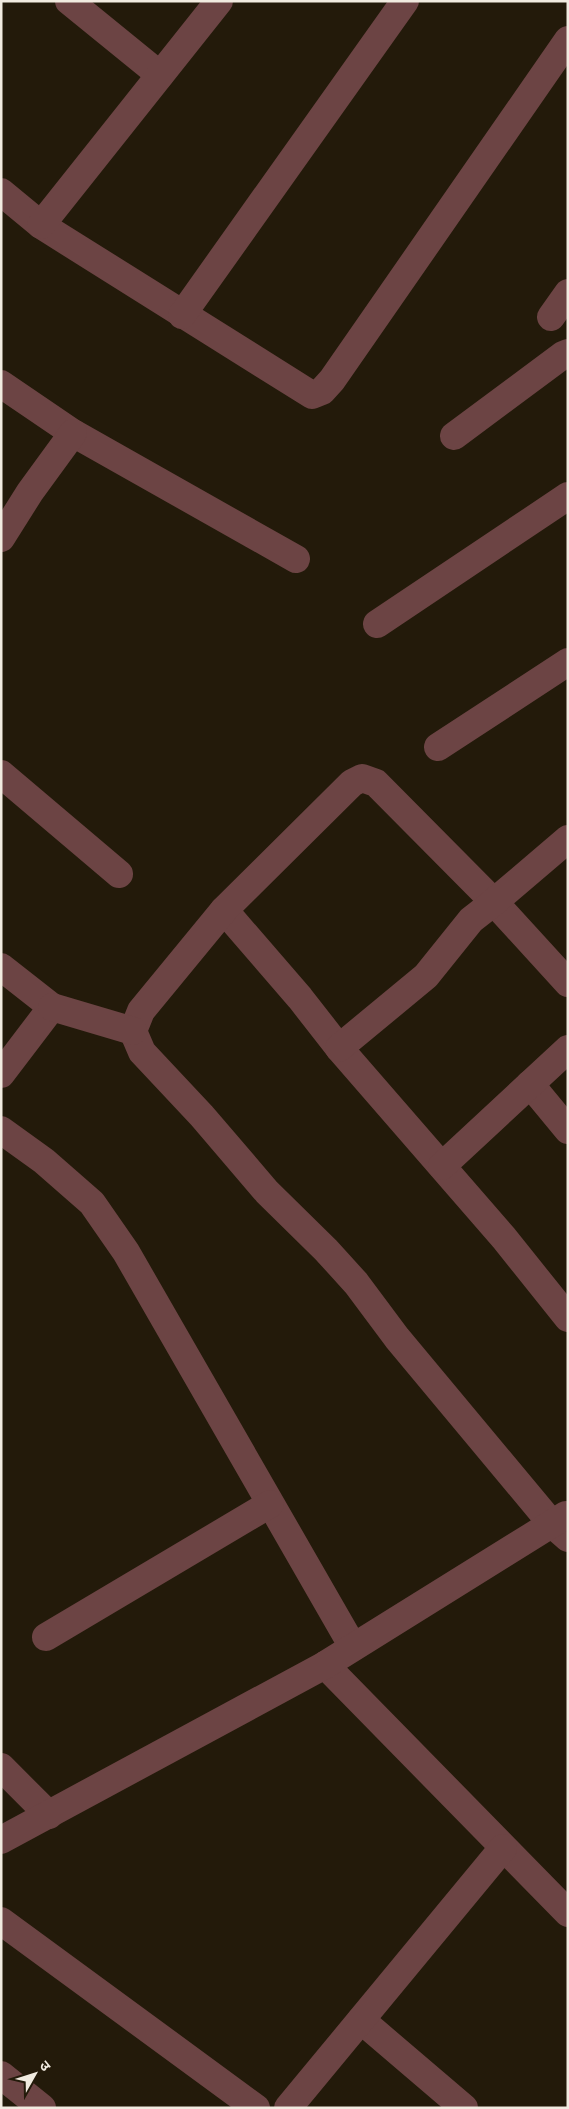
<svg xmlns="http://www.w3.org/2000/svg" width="569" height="2109" font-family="Georgia,'Noto Sans Devanagari',serif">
	<rect width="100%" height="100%" fill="#231a0a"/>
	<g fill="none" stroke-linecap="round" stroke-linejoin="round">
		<g stroke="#6c4444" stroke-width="28">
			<path d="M69 1 160 75"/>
			<path d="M1 192 41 225 312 395 322 391 332 380 568 40"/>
			<path d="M41 225 219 1"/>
			<path d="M182 315 405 1"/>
			<path d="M551 317 568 293"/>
			<path d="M1 384 73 433 296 559"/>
			<path d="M454 436 563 355 568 353"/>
			<path d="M1 538 30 492 73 433"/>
			<path d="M377 624 568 496"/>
			<path d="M438 747 568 662"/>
			<path d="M1 774 119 874"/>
			<path d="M224 910 300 998 339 1048 504 1238 568 1318"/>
			<path d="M1 967 52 1007 1 1074"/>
			<path d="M568 983 494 902 376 783 362 778 352 783 224 910 141 1011 133 1031 142 1052 202 1116 267 1192 326 1250 356 1283 397 1338 552 1524 568 1538"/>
			<path d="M52 1007 133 1031"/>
			<path d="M339 1048 426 976 471 920 494 902 568 839"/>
			<path d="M530 1084 568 1130"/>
			<path d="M1 1130 44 1161 92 1203 126 1252 353 1647"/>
			<path d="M442 1166 568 1049"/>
			<path d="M46 1637 270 1504"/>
			<path d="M325 1665 568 1913"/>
			<path d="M1 1767 49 1815"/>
			<path d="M1 1840 325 1665 566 1515"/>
			<path d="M1 1921 256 2108"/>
			<path d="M361 2020 464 2108"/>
			<path d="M1 2075 42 2108"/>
			<path d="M288 2108 503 1848"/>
		</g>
	</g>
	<rect width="569" height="2109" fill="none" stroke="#f1ebe0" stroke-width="5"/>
	<g transform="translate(35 2074) rotate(51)" stroke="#231a0a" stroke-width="4" paint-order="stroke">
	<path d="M0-4L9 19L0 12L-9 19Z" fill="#f1ebe0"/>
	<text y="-8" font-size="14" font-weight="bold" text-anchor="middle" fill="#f1ebe0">उ</text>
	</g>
</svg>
